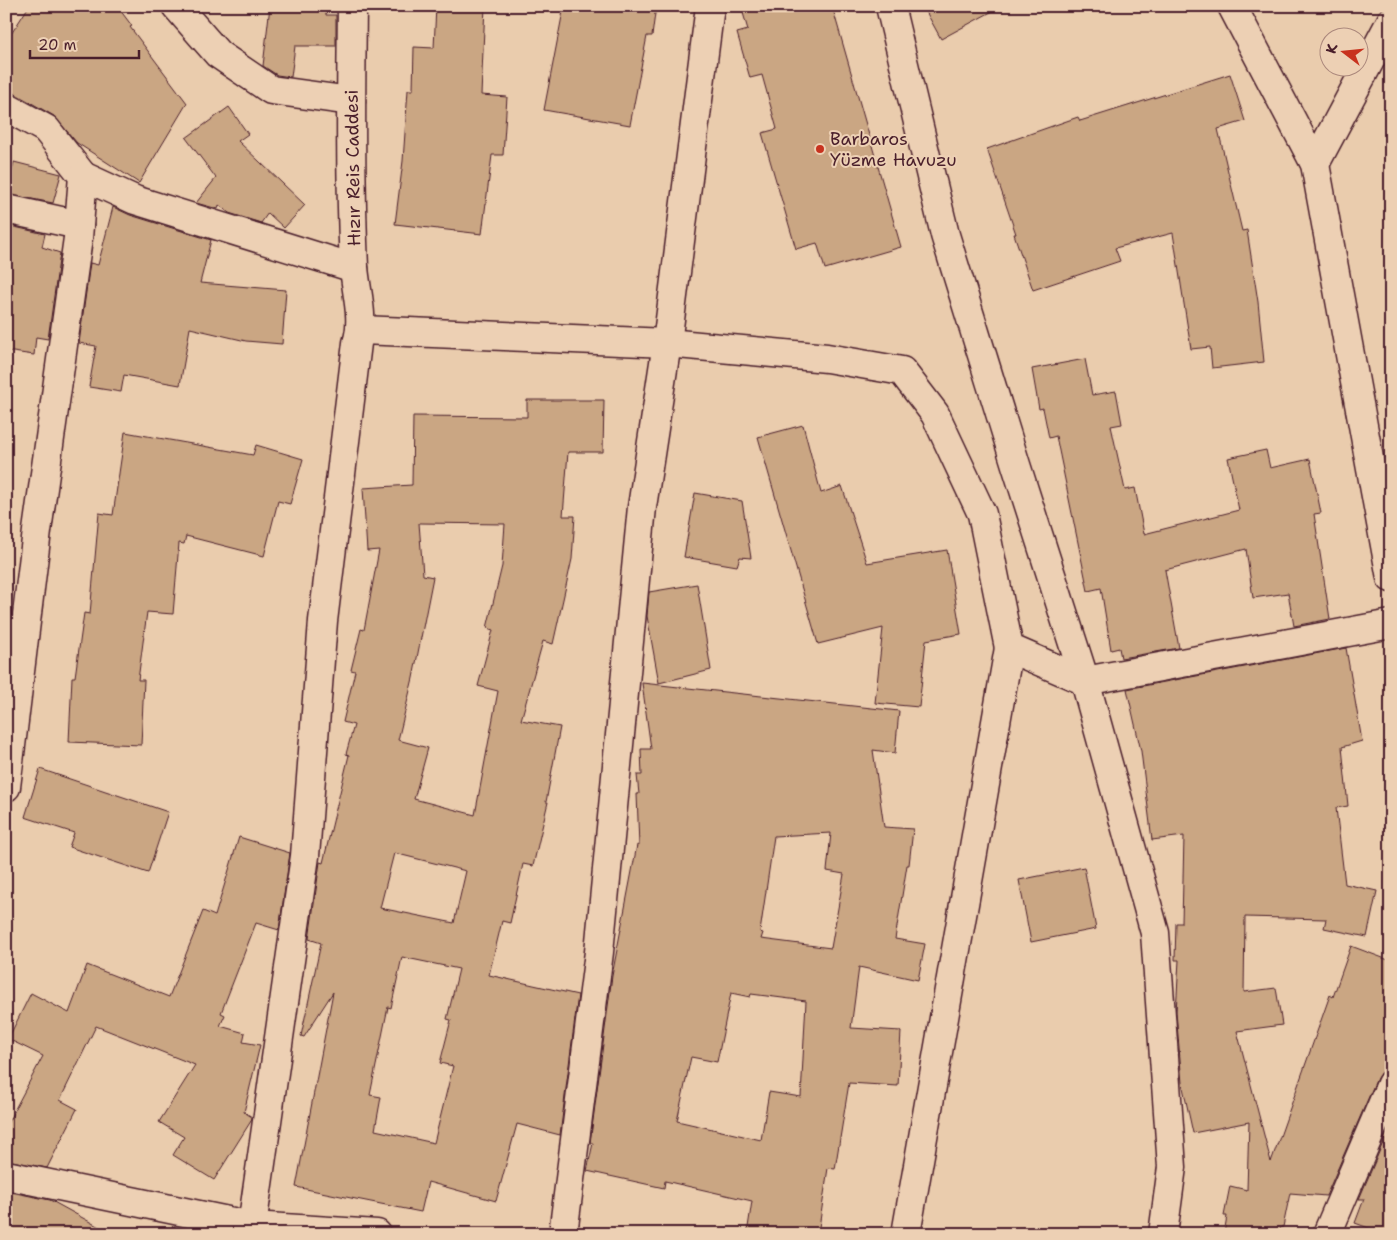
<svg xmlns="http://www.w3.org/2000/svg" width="1397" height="1240" font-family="'Shantell Sans',sans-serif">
	<rect width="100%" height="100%" fill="#eaccad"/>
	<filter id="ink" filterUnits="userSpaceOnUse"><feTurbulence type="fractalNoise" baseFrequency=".02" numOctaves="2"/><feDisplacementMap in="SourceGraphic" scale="10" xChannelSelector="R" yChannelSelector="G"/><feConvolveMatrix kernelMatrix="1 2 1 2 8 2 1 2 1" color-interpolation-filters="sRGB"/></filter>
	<g filter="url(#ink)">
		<g fill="#caa683" stroke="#4a1f2b" fill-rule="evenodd">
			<path d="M29 6H117L132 26 130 27 187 103 139 183 77 143 54 116 14 93 6 91V42Z"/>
			<path d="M270 6H326V15H336V46H295L291 77 277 75 263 66Z"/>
			<path d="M436 6H485L481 95 507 97 503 155H492L482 234 395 224 403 161 408 90H413L414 47 434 48Z"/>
			<path d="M564 6H656L652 36H647L630 125 544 110Z"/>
			<path d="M741 6H832L901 247 825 269 817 243 796 249 762 133 777 129 762 75 750 78 737 33 748 30Z"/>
			<path d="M923 6H1002L941 39Z"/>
			<path d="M1230 74 1245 121 1218 129 1242 231 1247 230 1258 302 1264 362 1212 368 1210 347 1191 349 1173 233 1115 248 1120 261 1033 290 1014 234H1016L987 149 1078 117 1080 121Z"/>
			<path d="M229 107 248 134 238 141 305 205 284 228 268 213 261 223 229 213 219 205 218 209 196 203 216 178 186 138Z"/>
			<path d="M14 162 61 174 53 203 6 194Z"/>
			<path d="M113 207 130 215 211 240 200 283 286 290 282 344 246 341 190 328 180 385 124 375 121 392 89 387 96 346 79 343 90 263 98 265Z"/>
			<path d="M6 225 45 234 42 247 60 253 48 339 36 337 34 355 6 351Z"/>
			<path d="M1085 359 1092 395 1116 391 1122 424 1111 426 1125 490 1135 488 1144 534 1239 510 1228 458 1266 450 1270 468 1310 459 1321 513 1314 514 1330 619 1294 626 1288 593 1253 598 1246 549 1165 570 1179 648 1121 658 1119 648 1111 650 1101 588 1088 591 1056 436 1049 438 1043 408 1039 409 1032 369Z"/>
			<path d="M527 400H604L603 452H568L563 516H575L572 559 553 644 543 641 521 720 560 727 546 802H548L533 866 523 864 510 923 502 921 489 975 578 995 560 1135 517 1124 496 1201 428 1182 421 1212 296 1187 333 992 304 1037 301 1036 321 943 309 939 320 862 323 863 349 755 346 754 354 725 343 722 355 671 351 670 361 629 364 630 379 550 367 551 363 488 412 485 413 416 527 417ZM419 523 505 524 502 566 487 628 493 630 478 686 498 691 475 815 414 799 428 748 398 740 413 678 433 577 423 575ZM394 853 466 871 454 923 380 908ZM402 957 459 969 447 1019 451 1020 440 1063 453 1066 434 1143 375 1130 381 1097 370 1095 388 1007 391 1008Z"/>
			<path d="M803 425 821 493 842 486 867 563 947 550 961 634 926 640 919 707 875 703 883 628 818 644 758 437Z"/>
			<path d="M125 432 253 455 256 445 303 459 290 504 278 501 264 556 186 536 184 544 179 543 173 614 147 612 138 680H144L141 745 69 742 72 677H75L84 613 90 614 99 513 113 515Z"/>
			<path d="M695 493 742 501 751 558 740 557 737 566 684 557Z"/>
			<path d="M697 584 711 670 659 683 647 616 649 592Z"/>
			<path d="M1346 648 1362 741 1342 747 1348 806 1336 808 1345 884 1377 891 1367 937 1324 928 1326 919 1245 917 1244 992 1276 988 1282 1025 1237 1031 1271 1162 1330 995 1333 997 1351 946 1391 961V1069L1382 1071 1377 1078 1326 1196 1290 1193 1283 1227H1281L1279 1234H1224L1227 1216H1224L1230 1186 1247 1190 1249 1122 1193 1133 1182 1083 1176 1012 1179 960H1175L1176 923H1182L1184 836 1152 840 1141 751 1127 689Z"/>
			<path d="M642 683 899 711 895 753 873 750 884 827 913 829 909 865H907L895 939 925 944 918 980 859 967 851 1028 901 1031 898 1086 849 1083 835 1169 828 1168 818 1234H747L752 1201 665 1181 664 1188 587 1171 593 1143H590L612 976 637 845 639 846 637 794H639L637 775H642L641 749H651ZM831 833 827 871 844 874 831 948 761 939 763 933 760 932 774 836ZM731 993 750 997 751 994 806 1001 801 1097 769 1092 761 1140 677 1121 691 1057 717 1062Z"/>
			<path d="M40 769 168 812 148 873 69 847 74 833 25 817Z"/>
			<path d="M239 837 290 853 279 930 256 923 221 1013 225 1015 220 1026 245 1033 243 1042 260 1045 244 1112 252 1117 251 1121 214 1180 173 1155 184 1137 159 1122 195 1065 96 1026 60 1100 77 1109 47 1168 6 1160V1126L43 1056 8 1039 31 993 69 1013 87 965 169 997 203 911 215 916Z"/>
			<path d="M1084 867 1096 929 1031 942 1019 880Z"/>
			<path d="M1391 1124V1234H1385L1355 1223 1364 1199H1359Z"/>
			<path d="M6 1191 50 1200 112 1234H6Z"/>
		</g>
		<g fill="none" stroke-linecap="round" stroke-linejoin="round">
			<defs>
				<g id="minor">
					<path d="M176 6 218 54 271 90 351 101"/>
					<path d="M890 6 945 235 1016 465 1085 681 1155 933 1172 1167 1163 1234"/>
					<path d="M1232 6 1315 164 1391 578"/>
					<path d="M6 107 46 129 83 176 78 238 37 531 6 787"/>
					<path d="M1315 164 1391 21"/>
					<path d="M83 176 135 200 354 268"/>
					<path d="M6 209 79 225"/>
					<path d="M361 330 667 343 827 358 902 371 935 414 982 514 1009 648 1085 681 1391 624"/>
					<path d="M6 1175 252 1226 377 1234"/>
					<path d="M246 1234 252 1226 305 856 323 621 357 343C365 319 356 292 354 267 350 180 351 93 352 6"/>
					<path d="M563 1234 599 952 642 507 667 343 710 6"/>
					<path d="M906 1234 1009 648"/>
					<path d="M1327 1234 1391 1084"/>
				</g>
			</defs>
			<use href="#minor" stroke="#4a1f2b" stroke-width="31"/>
			<use href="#minor" stroke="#edd0b4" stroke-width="28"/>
		</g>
	</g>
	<circle fill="#c8321e" stroke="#edd0b4" stroke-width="2" cx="820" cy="149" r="5"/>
	<g text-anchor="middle" stroke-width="4" stroke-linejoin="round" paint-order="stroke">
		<g font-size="18" fill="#4a1f2b" stroke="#edd0b4" text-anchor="start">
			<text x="830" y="145">Barbaros<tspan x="830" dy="21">Yüzme Havuzu</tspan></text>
		</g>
		<g font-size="18" fill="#4a1f2b" stroke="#edd0b4">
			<text transform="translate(353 168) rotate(-91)" y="6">Hızır Reis Caddesi</text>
		</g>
	</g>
	<rect width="1397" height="1240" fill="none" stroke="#edd0b4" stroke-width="25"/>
	<rect x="12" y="12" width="1372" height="1215" fill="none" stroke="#4a1f2b" stroke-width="2" filter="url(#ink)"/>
	<g transform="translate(1344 52) rotate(286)"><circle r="24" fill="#edd0b4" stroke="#ac897d"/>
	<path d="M0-4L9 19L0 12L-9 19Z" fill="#c8321e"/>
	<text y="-8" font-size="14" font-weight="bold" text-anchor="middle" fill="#4a1f2b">K</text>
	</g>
	<path d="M30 50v8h109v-8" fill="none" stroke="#4a1f2b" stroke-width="2.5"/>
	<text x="38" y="50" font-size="15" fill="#4a1f2b" stroke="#edd0b4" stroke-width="4" paint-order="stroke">20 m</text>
</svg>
